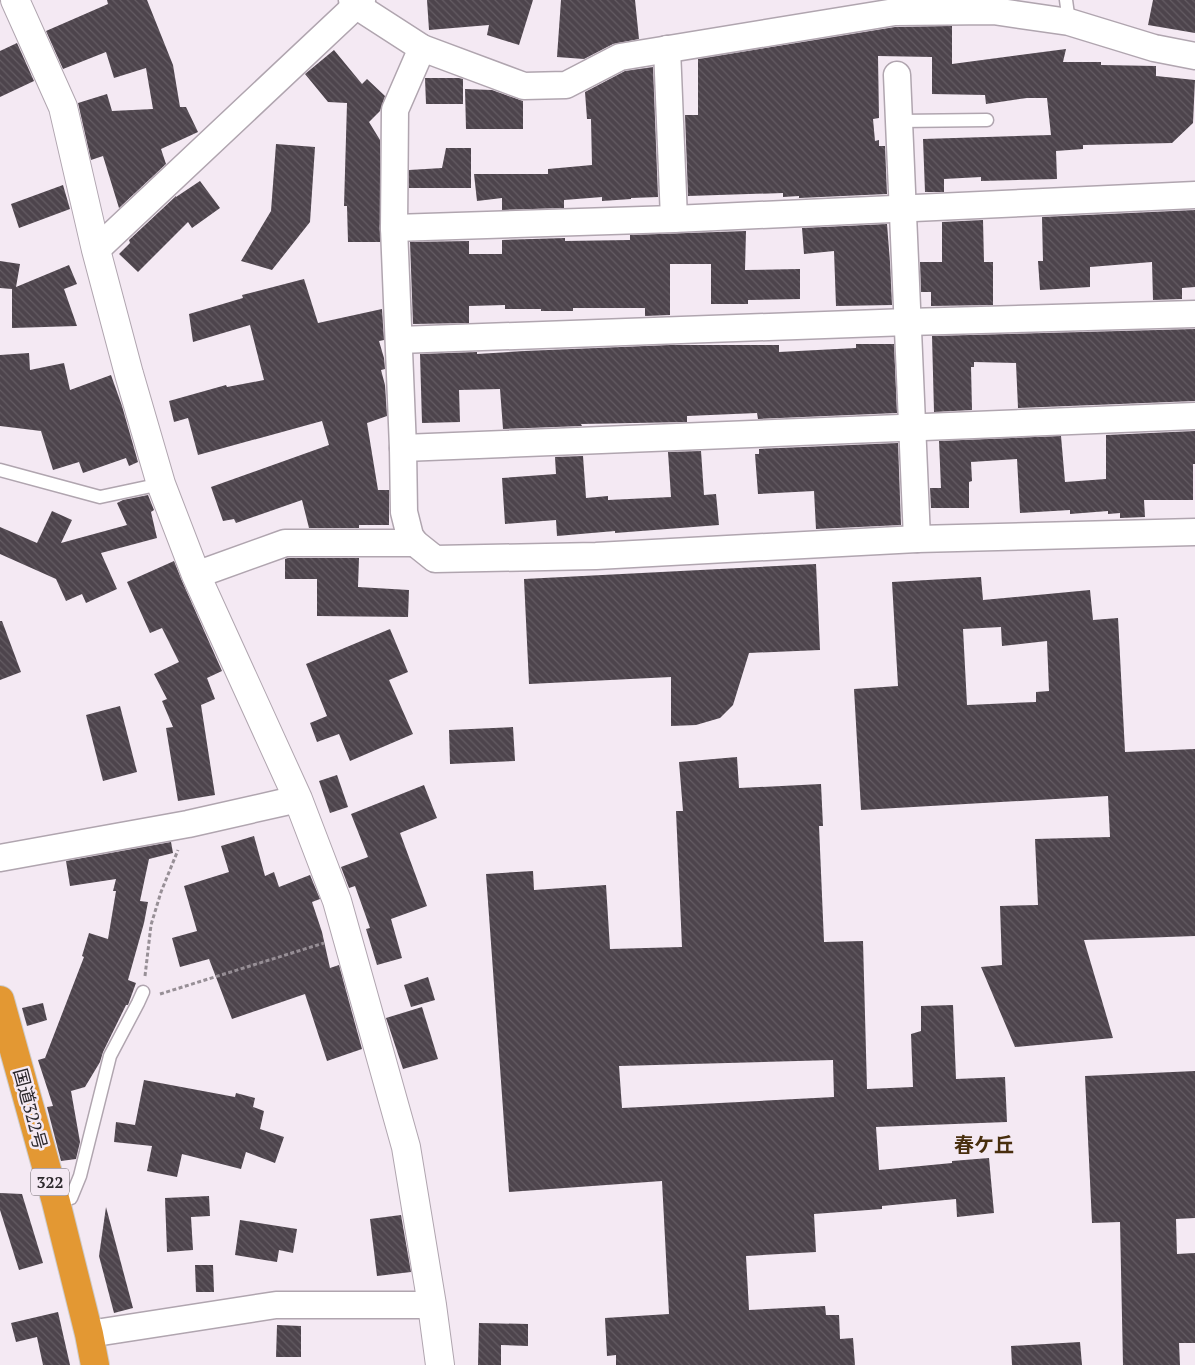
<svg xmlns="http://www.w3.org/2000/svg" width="1195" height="1365" font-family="'PT Serif','Noto Sans JP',serif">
	<defs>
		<pattern id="building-back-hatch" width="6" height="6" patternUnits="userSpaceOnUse" patternTransform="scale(1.25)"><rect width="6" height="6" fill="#4d444c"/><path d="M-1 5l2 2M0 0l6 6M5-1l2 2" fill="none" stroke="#645c63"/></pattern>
	</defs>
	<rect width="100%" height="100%" fill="#f4e9f3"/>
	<g fill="url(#building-back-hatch)" fill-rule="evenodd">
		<path d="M107 0H147L173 65 180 107H186L198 132 161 149 166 164 119 208 103 156 91 160 78 103 107 94 112 111 153 109 146 68 114 78 106 52 63 69 46 31 108 4Z"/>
		<path d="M427 0H533L519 45 487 35 489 25 429 30Z"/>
		<path d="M561 0H635L639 39 613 44 584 59 557 57Z"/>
		<path d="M1153 0H1195V33L1148 25Z"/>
		<path d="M952 26V64L1066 49 1063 62H1101V65L1156 66V76L1195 80 1193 123 1172 143 1083 145V149L1056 151 1057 179 981 181V177L944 179V192H925L923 139 1051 135 1047 98H1027L986 104 985 95 932 94V57L878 56 879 118 873 119 875 141 879 140V146H885L887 194 799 198V196L783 197V193L688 196 685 115H698V59L895 27Z"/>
		<path d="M17 43 34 81 0 97V51Z"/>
		<path d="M334 50 362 84 367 79 385 96 380 111 369 122 380 140V242H348L347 206H344L347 103 328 102 305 74Z"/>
		<path d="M653 67 658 197 631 198V199L602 201V197L564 200V208L502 210V198L477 201 474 174H548V169L592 165 591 119H587L585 92 625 71Z"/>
		<path d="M425 78H459L463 79V104H426Z"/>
		<path d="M465 89 492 90 523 101V129H466Z"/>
		<path d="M276 144 315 147 310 222 272 270 241 261 271 211Z"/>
		<path d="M446 148H471V188H409V170L442 168Z"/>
		<path d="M200 181 220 208 192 228 188 222 138 272 119 254 130 243 129 240 176 196V197Z"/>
		<path d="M63 185 70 209 19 228 11 204Z"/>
		<path d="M1195 210V287L1182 288V299L1153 300 1152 262 1090 267V287L1040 290 1038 261H1043L1042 217Z"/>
		<path d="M983 220 984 262H993V305L931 306V292H921L920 262H942V222Z"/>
		<path d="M887 224 890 262 892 305 836 306 834 251 804 254 802 228Z"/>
		<path d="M746 231 745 270 800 269V299L748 300V304H711V264H670V315L645 316V308H573V311H541V309H505V305L469 306V323L413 324 410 242 469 241V254H502V240L565 238V241L630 240V235Z"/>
		<path d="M0 261 20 264 16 287 69 265 77 284 64 289 77 326 12 328V289L0 288Z"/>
		<path d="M304 279 318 323 382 309 384 340 379 341 384 358 385 369 381 370 385 385 387 416 367 423 378 490H389V525H359V528H309L302 500 236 523 234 519 223 521 211 487 329 445 322 421 198 455 188 418 174 422 169 401 226 385 227 387 264 380 250 325 193 342 189 314 243 298 242 295Z"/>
		<path d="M1195 329V401L1018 408 1016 363 974 362V367H971L972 410 934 412 932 336Z"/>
		<path d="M856 344H894L897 413 758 419 757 413 687 416V422L581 424 582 426 503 429 500 389 459 390 460 422 422 423 420 354 477 352V354L524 351 670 345H779V352L856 348Z"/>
		<path d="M29 353 30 370 64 363 70 390 111 375 122 406 138 462 129 466 126 458 83 473 79 462 53 470 41 431 0 426V355Z"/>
		<path d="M1195 431V464H1193V500H1144L1145 517 1120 518V513L1108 514V511L1070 514V510L1020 513 1017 459 971 462 972 481 969 482V508H931L930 488H941L939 441 1061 436 1065 482 1106 479V435Z"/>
		<path d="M898 443 901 525 816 529 814 491 758 494 755 454H759V449Z"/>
		<path d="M701 451 704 495 716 494 719 525 615 533V531L557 536 556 520 505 524 502 478 556 474 555 457 583 456 586 498 608 496V500L671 497 668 452Z"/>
		<path d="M148 495 154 510 151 512 157 538 101 553 117 589 86 603 82 594 66 601 56 579 0 554V527L37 543 52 511 72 520 61 543 127 525 117 503 123 500Z"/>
		<path d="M288 558H359L358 587 409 590 408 617 317 616V579H285V559Z"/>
		<path d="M174 561 182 581 222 671 207 678 215 699 201 705 215 795 178 801 166 728 173 727 162 701 167 699 154 674 179 662 162 628 150 633 127 582Z"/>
		<path d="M816 564 820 650 749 653 733 705 720 718 696 725 671 726V677L529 684 524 579Z"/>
		<path d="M981 577 983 600 1090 590 1093 620 1118 618 1125 752 1195 749V936L1084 940 1113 1038 1015 1047 981 967 1002 965 1000 906 1038 905 1035 839 1110 837 1108 796 861 810 854 689 898 686 892 582ZM1001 627 1002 646 1047 641 1049 691 1036 692V702L967 705 963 629Z"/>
		<path d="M0 621H2L21 672 0 680Z"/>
		<path d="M390 629 408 672 389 680 413 734 350 761 339 734 317 742 310 723 327 716 306 664Z"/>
		<path d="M120 706 137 772 103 781 86 715Z"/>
		<path d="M513 727 515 761 450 764 449 730Z"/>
		<path d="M737 757 739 788 821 784 823 826H819L824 942 863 941 867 1089 913 1087 911 1034 921 1031V1006L953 1005 956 1079 1005 1077 1007 1122 876 1127 879 1170 952 1163V1161L989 1158 994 1213 957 1217 956 1199 882 1206V1209L814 1214 816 1252 746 1256 749 1310 825 1306 826 1315H839L840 1339 853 1338 855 1365H616V1355L607 1356 605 1318 669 1314 662 1181 509 1192 486 874 533 871 534 890 606 885 610 949 682 947 676 811H683L679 762ZM833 1060 834 1097 622 1108 619 1066Z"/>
		<path d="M337 775 348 807 330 813 319 781Z"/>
		<path d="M424 785 437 818 400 833 427 906 391 919 402 958 377 965 366 929 370 928 355 886 349 888 341 867 368 857 351 814Z"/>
		<path d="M254 836 265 876 274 872 279 887 310 875 320 899 312 902 322 932 330 968 339 965 362 1049 327 1061 305 994 232 1019 209 959 180 967 172 938 197 931 184 886 229 872 221 846Z"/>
		<path d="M171 842 173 853 149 859 140 901 148 902 144 923 128 980 136 983 128 1005H126L103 1052 100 1062 85 1087 71 1091 80 1142 76 1159 61 1161 47 1107 53 1106 38 1060 45 1058 84 957 82 956 89 933 108 939 116 891H113L116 879 70 886 66 861Z"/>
		<path d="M428 977 435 1000 411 1007 404 985Z"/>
		<path d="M43 1003 47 1020 27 1026 22 1008Z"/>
		<path d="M422 1007 438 1059 403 1069 386 1018Z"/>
		<path d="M1195 1071V1218L1176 1219 1177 1254 1195 1253V1343H1179L1180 1365H1123L1120 1222 1092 1223 1085 1076Z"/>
		<path d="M144 1080 235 1097 236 1093 255 1098 253 1107 264 1111 260 1129 284 1137 275 1163 246 1152 241 1169 182 1154 177 1177 147 1171 152 1146 114 1142 116 1122 135 1125Z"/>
		<path d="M0 1193 22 1194 43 1263 19 1270 0 1210Z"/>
		<path d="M209 1196 210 1216 191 1217 193 1250 167 1252 165 1198Z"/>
		<path d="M106 1207 133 1308 114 1313 99 1256Z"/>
		<path d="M401 1215 411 1272 377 1276 370 1219Z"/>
		<path d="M240 1220 297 1229 293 1253 279 1250 277 1262 235 1255Z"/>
		<path d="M195 1265H213L214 1292H196Z"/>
		<path d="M58 1312 70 1365H43L37 1337 16 1342 11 1323Z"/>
		<path d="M479 1323 528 1324V1346L501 1345V1365H478Z"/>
		<path d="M277 1325 301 1326V1357H276Z"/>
		<path d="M1080 1342 1082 1365H1012L1011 1346Z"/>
	</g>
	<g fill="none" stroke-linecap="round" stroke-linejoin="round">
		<defs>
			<g id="lane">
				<path d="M1066 0 1069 22"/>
				<path d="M899 121 987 120"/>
				<path d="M0 470 100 497 161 484"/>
				<path d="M56 1202 71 1198 80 1176 110 1056 138 1003 143 992"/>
			</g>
			<g id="street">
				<path d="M352 0 357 6 422 48 524 86 566 85 620 57 895 12 993 11 1069 22 1154 48 1195 56"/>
				<path d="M422 48 395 110 394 228 403 448 404 512 410 536 415 543 435 559 596 556 917 539 1195 532"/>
				<path d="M667 49 674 219"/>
				<path d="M897 75 917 539"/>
				<path d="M394 228 674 219 1195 195"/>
				<path d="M96 250 362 0"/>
				<path d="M399 340 908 322 1195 314"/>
				<path d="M403 448 1195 416"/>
				<path d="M196 575 285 543H415"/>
				<path d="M0 858 188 824 298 799"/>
				<path d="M89 1334 276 1305H432"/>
			</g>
			<path id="secondary" d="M15 0 63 107 96 250 129 374 161 484 196 575 298 799 337 901 406 1147 432 1305 440 1365"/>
			<path id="highway" d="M0 1000 56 1202 89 1334 95 1365"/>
		</defs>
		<use href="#lane" stroke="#b0a5af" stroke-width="15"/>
		<use href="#street" stroke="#b0a5af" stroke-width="29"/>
		<use href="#secondary" stroke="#b0a5af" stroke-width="30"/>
		<use href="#highway" stroke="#cccbcc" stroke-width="30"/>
		<g stroke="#978f96" stroke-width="3" stroke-dasharray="4 2.5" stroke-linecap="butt">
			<path d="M145 976 151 925 161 892 178 850"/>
			<path d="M160 994 324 943"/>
		</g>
		<use href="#lane" stroke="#fff" stroke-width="12"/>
		<use href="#street" stroke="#fff" stroke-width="26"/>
		<use href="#secondary" stroke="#fff" stroke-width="28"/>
		<use href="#highway" stroke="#e39833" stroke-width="28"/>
	</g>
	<g text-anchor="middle" stroke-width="5" stroke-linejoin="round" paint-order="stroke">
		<rect fill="#f4e9f3" stroke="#686268" stroke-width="1" x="31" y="1168.5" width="38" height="27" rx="4"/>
		<g font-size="16" font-weight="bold" fill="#2c282c">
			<text x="50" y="1188">322</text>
		</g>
		<g font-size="18" fill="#2c282c" stroke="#f4e9f3">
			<text transform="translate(30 1109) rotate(75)" y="6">国道322号</text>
		</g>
		<g font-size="20" font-weight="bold" fill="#482e0d" stroke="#f4e9f3">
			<text x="984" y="1152">春ケ丘</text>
		</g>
	</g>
</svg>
